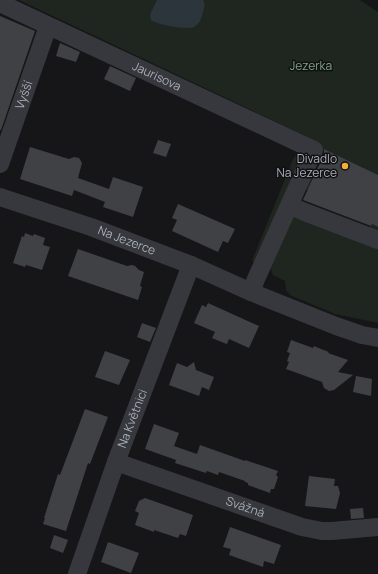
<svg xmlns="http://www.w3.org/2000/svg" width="378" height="574" font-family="Manrope,sans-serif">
	<rect width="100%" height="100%" fill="#161618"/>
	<path fill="#1e261f" d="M19 0H157L150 14 204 3 203 0H360L378 12V175L324 149 311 176 360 201 346 210 305 189 297 203 368 231 372 224 378 227V323L335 314 290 295 286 290 285 281 273 275 271 269 252 261 293 159 308 137Z"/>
	<path fill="#2c353c" d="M157 0H203C206 5 204 9 202 15 201 20 199 24 194 27 186 30 158 25 151 20L150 14Z"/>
	<g fill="#404145">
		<path d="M0 16 35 31 1 130H0Z"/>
		<path d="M60 43 80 52 76 62 56 56Z"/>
		<path d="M110 66 136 78 130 91 104 79Z"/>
		<path d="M158 140 171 144 166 157 153 153Z"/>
		<path d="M30 147 69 159 74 157 79 158 82 163 78 178 109 189 113 177 143 187 133 217 103 207 105 202 74 190 72 196 20 179Z"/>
		<path d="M324 149 378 175V227L372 224 371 226 303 200 324 154Z"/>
		<path d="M178 204 235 229 228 243 223 241 218 252 172 231 177 220 172 218Z"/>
		<path d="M25 233 33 236 34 234 45 238 43 245 50 247 42 270 26 265 25 267 13 263 22 236 24 237Z"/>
		<path d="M78 249 127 266 132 265 135 266 139 270 144 272 140 286 142 287 138 300 68 276Z"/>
		<path d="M208 303 259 326 249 348 229 339 227 344 224 343 212 338 215 332 194 323 202 305 206 307Z"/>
		<path d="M142 323 156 328 150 342 137 337Z"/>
		<path d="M291 340 313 348 314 346 321 349 329 352 328 353 348 360 338 372 353 375 334 390 329 391 324 388 322 382 286 369 289 362 287 361 290 353 287 352Z"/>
		<path d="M105 351 130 360 119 385 95 377Z"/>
		<path d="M194 362 196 370 214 377 209 390 202 387 199 396 169 385 177 363 187 367Z"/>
		<path d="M356 376 372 379 371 396 353 392Z"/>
		<path d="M85 409 108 417 90 464 88 463 66 531 43 524 45 518H44L58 474 60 475Z"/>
		<path d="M154 424 179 433 174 446 197 454 200 445 245 461V460L278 471 276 475 278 477 274 489H271L270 493 248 485V483L245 482V481L219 472 218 475 207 471 206 473 175 463 176 460 145 449Z"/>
		<path d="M309 476 335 479 334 486H338L340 493 336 509 305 506Z"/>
		<path d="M145 498 193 515 186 536 180 534 178 538 154 530V532L135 525 139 513 135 511 139 501Z"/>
		<path d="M363 508 364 518 351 519 350 509Z"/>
		<path d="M230 527 281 545 274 564 264 561 263 567 229 555 231 549 223 547Z"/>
		<path d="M54 535 68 540 63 553 50 548Z"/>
		<path d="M108 542 139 553 131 573 101 562Z"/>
	</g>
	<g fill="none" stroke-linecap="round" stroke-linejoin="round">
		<g stroke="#37383d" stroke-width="18">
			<path id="s1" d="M0 3 314 150 256 279 251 292"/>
			<path id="s2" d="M0 164 46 32 48 26"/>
			<path id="s3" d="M0 197 91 227 191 265 251 292 336 326 362 335 378 338"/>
			<path d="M290 205 302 211 378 240"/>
			<path id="s4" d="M116 462 302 527 322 531H332L378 527"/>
			<path id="s5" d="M77 574 116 462 191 265"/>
		</g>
	</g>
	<circle fill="#f2b134" stroke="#111113" stroke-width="1.5" cx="345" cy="166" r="4"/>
	<g text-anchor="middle" stroke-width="3" stroke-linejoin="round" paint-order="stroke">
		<g font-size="12" fill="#7fa381" stroke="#111113">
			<text x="311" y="70">Jezerka</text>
		</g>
		<g font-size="12" fill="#a8adb8" stroke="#111113">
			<text dy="4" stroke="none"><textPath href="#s1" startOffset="173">Jaurisova</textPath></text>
			<text dy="4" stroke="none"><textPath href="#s2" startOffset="73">Vyšší</textPath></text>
			<text dy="4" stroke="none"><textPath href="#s3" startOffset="134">Na Jezerce</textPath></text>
			<text dy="4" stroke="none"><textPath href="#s5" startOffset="165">Na Květnici</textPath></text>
			<text dy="4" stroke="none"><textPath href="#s4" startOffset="137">Svážná</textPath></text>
		</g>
		<g font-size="12" fill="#a8adb8" stroke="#111113" text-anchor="end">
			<text x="337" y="163">Divadlo<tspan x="337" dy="14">Na Jezerce</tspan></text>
		</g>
	</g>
</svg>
